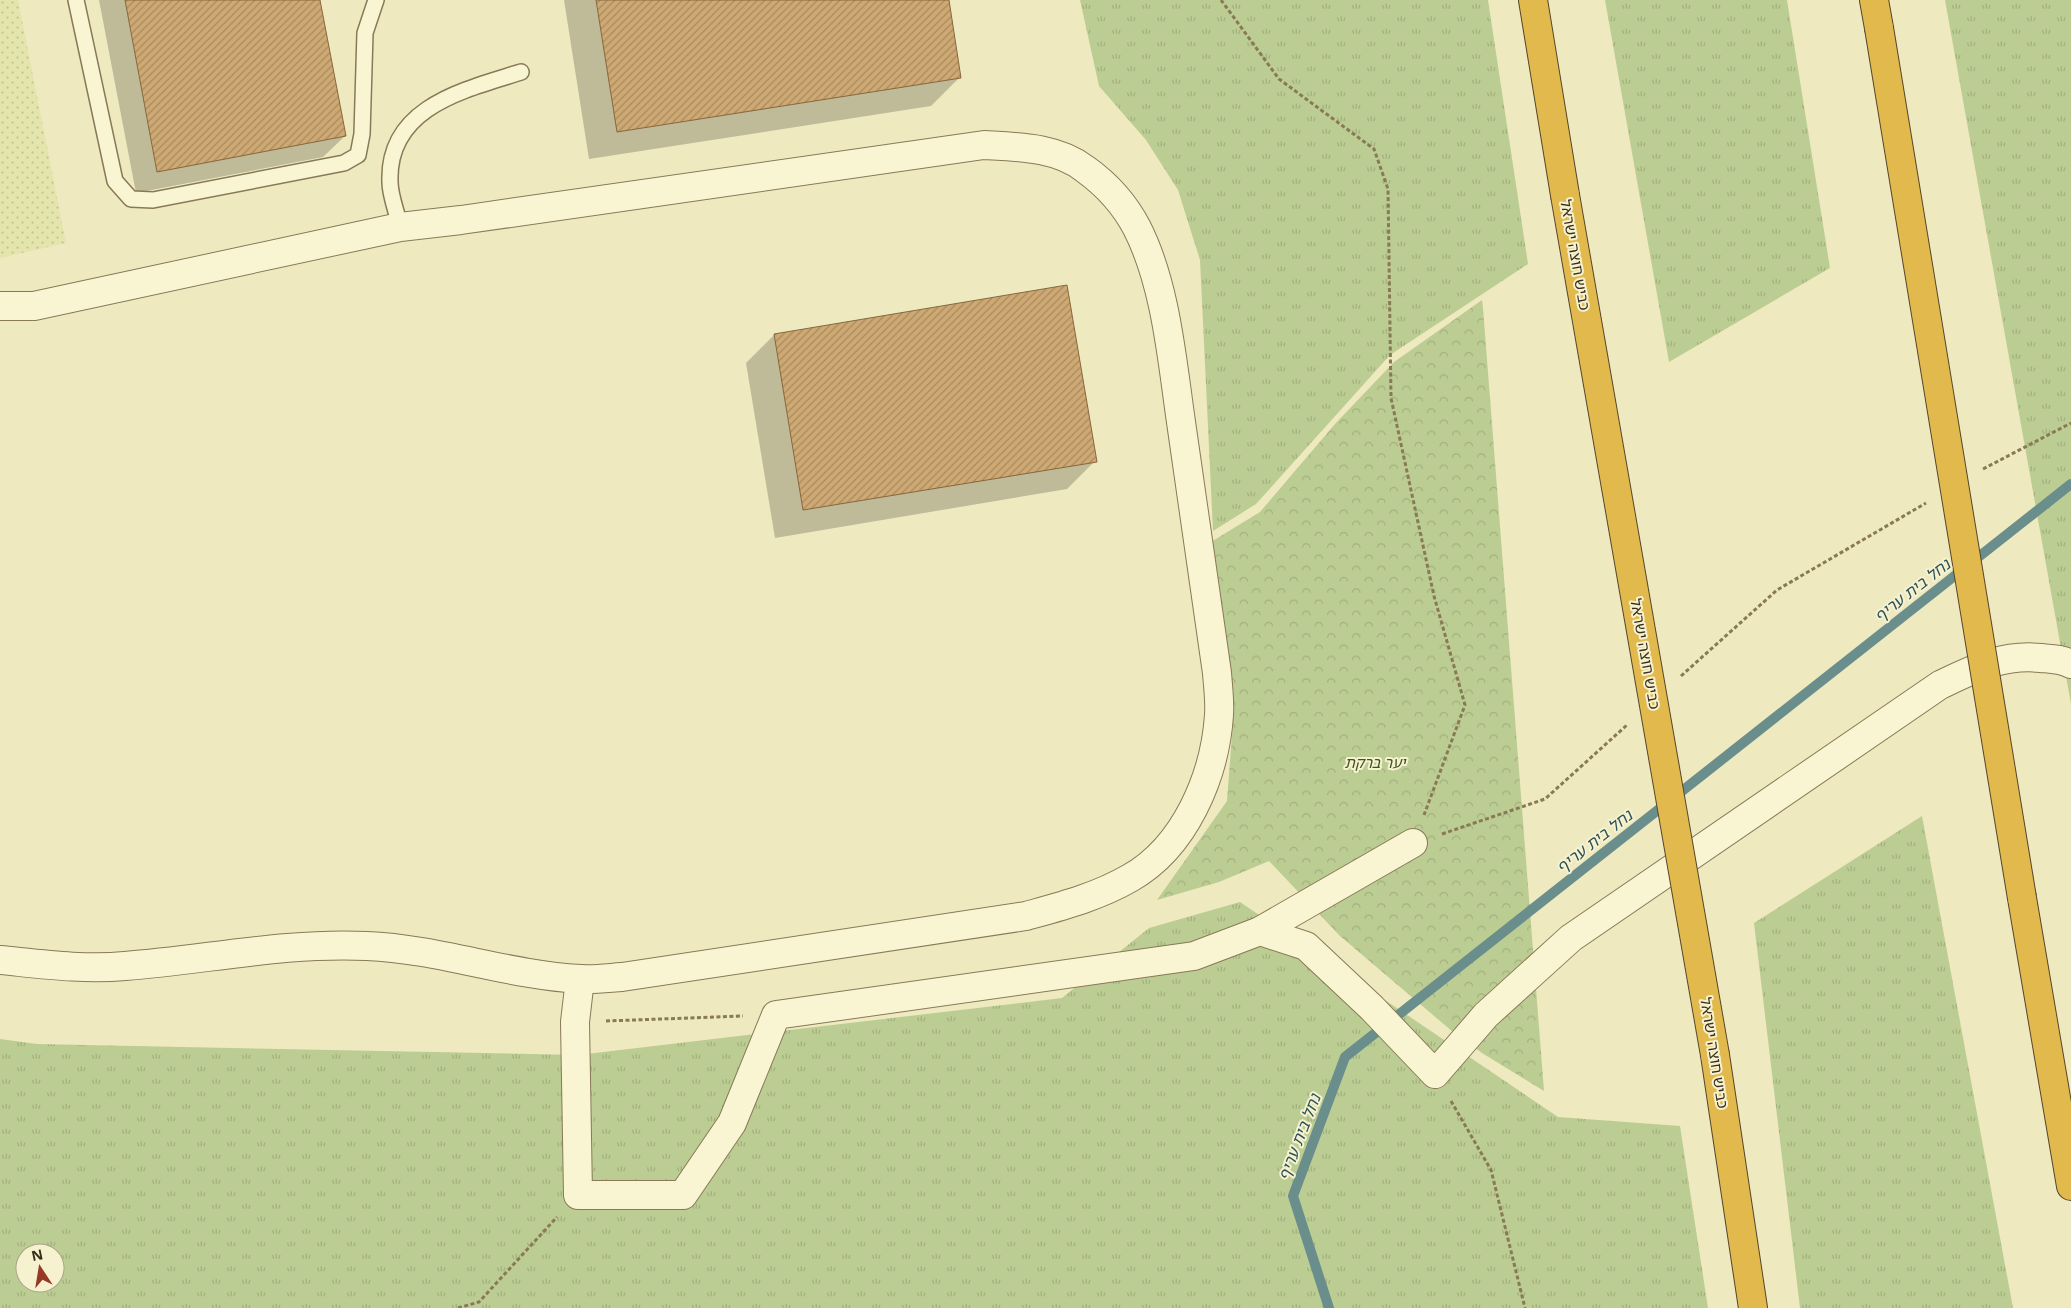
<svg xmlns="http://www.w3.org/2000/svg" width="2071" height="1308" font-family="Georgia,'Noto Sans Hebrew',serif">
	<defs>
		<pattern id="farmland-dots" width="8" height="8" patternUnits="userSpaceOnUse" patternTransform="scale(1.25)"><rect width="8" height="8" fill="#e4e4ad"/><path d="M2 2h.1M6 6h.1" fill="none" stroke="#c4c494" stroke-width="1.8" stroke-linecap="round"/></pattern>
		<pattern id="grass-tufts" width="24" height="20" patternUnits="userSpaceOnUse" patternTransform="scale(1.25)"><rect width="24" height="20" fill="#bccd93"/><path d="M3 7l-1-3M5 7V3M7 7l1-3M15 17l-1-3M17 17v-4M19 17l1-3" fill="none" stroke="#a2b07e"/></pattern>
		<pattern id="forest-crowns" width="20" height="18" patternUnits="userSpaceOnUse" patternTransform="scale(1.25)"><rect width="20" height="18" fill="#bccd93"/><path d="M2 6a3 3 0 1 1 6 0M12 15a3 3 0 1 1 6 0" fill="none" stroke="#a2b07e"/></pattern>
		<pattern id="building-hatch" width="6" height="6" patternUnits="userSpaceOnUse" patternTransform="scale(1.25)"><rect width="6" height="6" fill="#cea974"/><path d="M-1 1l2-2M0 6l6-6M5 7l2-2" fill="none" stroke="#a88a5e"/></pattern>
	</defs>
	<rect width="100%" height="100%" fill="#efe9bf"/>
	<path fill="url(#farmland-dots)" d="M0 0H18L66 243 0 258Z"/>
	<g fill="url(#grass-tufts)" fill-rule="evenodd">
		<path d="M1080 0H1488L1528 264 1390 355 1256 504 1213 531 1200 260 1178 190 1146 140 1099 86Z"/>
		<path d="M1605 0H1787L1830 268 1669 362Z"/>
		<path d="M1945 0H2071V704Z"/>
		<path d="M1922 816 2013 1308H1800L1754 923Z"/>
		<path d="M1240 902 1558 1117 1680 1126 1708 1308H0V1039L37 1044 578 1055 1062 998 1149 928ZM25 1253H55V1283H25Z"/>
	</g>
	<path fill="url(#forest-crowns)" d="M1482 300 1483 308 1544 1091 1482 1053 1453 1032 1340 936 1269 861 1219 882 1157 900 1227 801 1234 708 1206 545 1260 512 1335 424 1394 362Z"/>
	<g fill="#0003">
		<path d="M99 0H319L345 136 323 157 136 193Z"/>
		<path d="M564 0H947L960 77 931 106 589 159Z"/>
		<path d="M774 335 1095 461 1067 489 775 538 746 363Z"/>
	</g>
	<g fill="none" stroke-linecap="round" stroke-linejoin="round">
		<path stroke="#6a8e8c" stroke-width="10" d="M1329 1308 1293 1196 1345 1057 2071 484"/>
	</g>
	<g fill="url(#building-hatch)" stroke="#87673d">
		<path d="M125 0H320L346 136 157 172Z"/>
		<path d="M596 0H949L961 78 617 132Z"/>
		<path d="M1067 285 1097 462 803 510 774 334Z"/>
	</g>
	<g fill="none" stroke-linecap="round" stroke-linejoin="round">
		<defs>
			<g id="service">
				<path d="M76 0 115 181 131 199 153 200 344 163 358 155 362 134 365 33 376 0"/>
				<path d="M400 227C397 212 390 196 390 182 387 107 464 90 521 72"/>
			</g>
			<g id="minor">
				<path d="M0 306H34L400 227 461 220 984 145C1018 147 1057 147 1085 169 1106 184 1125 205 1137 228 1166 285 1172 360 1181 422 1193 506 1205 589 1217 673 1218 687 1220 701 1219 715 1215 776 1185 847 1130 878 1097 897 1062 906 1026 916L622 977C608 978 594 980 580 979 508 975 439 949 367 946 285 942 205 960 125 966 84 970 41 964 0 960"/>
				<path d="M1260 931 1306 946 1372 1008 1435 1074 1486 1015 1571 938 1940 685C1974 669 2002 654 2041 658 2052 659 2061 659 2071 664"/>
				<path d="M580 979 575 1022 578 1195H683L732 1123 776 1015 1194 956 1260 931 1413 843"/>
			</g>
			<g id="motorway">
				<path d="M1533 0 1565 195"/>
				<path d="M1874 0 1879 28"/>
				<path d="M2022 898 2071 1186"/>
				<path d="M1715 1055 1753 1308"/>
			</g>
		</defs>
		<use href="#service" stroke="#887957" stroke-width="18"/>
		<use href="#minor" stroke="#887957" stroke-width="30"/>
		<use href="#motorway" stroke="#55462c" stroke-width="30"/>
		<g stroke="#887957" stroke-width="3" stroke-dasharray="4 2.5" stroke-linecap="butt">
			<path d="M1221 0 1279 79 1374 149 1388 189 1391 398 1434 596 1465 705 1424 815"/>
			<path d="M1983 469 2071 423"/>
			<path d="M1681 676 1777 590 1926 503"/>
			<path d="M1442 834 1545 799 1627 725"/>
			<path d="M606 1021 743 1016"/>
			<path d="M1451 1101 1491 1170 1525 1308"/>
			<path d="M458 1308 479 1302 557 1217"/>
		</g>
		<use href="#service" stroke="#f9f5d3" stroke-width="15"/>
		<use href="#minor" stroke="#f9f5d3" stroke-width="28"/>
		<use href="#motorway" stroke="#e1b94d" stroke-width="28"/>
		<defs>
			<g id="motorway-bridge">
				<path d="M1879 28 2022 898"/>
				<path d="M1565 195 1715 1055"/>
			</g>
		</defs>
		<use href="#motorway-bridge" stroke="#55462c" stroke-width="30" stroke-linecap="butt"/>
		<use href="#motorway-bridge" stroke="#e1b94d" stroke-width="28"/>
	</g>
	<g text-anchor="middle" stroke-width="4" stroke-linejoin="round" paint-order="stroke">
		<g font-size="15" fill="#372e1c" stroke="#f6f1cf">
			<text transform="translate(1575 255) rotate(80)" y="5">כביש חוצה ישראל</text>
			<text transform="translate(1645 654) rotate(80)" y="5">כביש חוצה ישראל</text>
			<text transform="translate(1714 1053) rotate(81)" y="5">כביש חוצה ישראל</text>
		</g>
		<g font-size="15" font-style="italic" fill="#3f5422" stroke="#f6f1cf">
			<text x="1375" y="768">יער ברקת</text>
		</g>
		<g font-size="16" font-style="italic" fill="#2b5257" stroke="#f6f1cf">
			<text transform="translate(1912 590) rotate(-38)" y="6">נחל בית עריף</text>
			<text transform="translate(1594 841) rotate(-38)" y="6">נחל בית עריף</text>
			<text transform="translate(1299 1137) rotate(-69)" y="6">נחל בית עריף</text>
		</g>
	</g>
	<g transform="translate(40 1268) rotate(348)"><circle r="24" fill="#f6f1cf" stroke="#aaa387"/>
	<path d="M0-4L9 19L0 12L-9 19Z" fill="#983926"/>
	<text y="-8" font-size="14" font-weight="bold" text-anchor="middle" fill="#372e1c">N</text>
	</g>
</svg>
